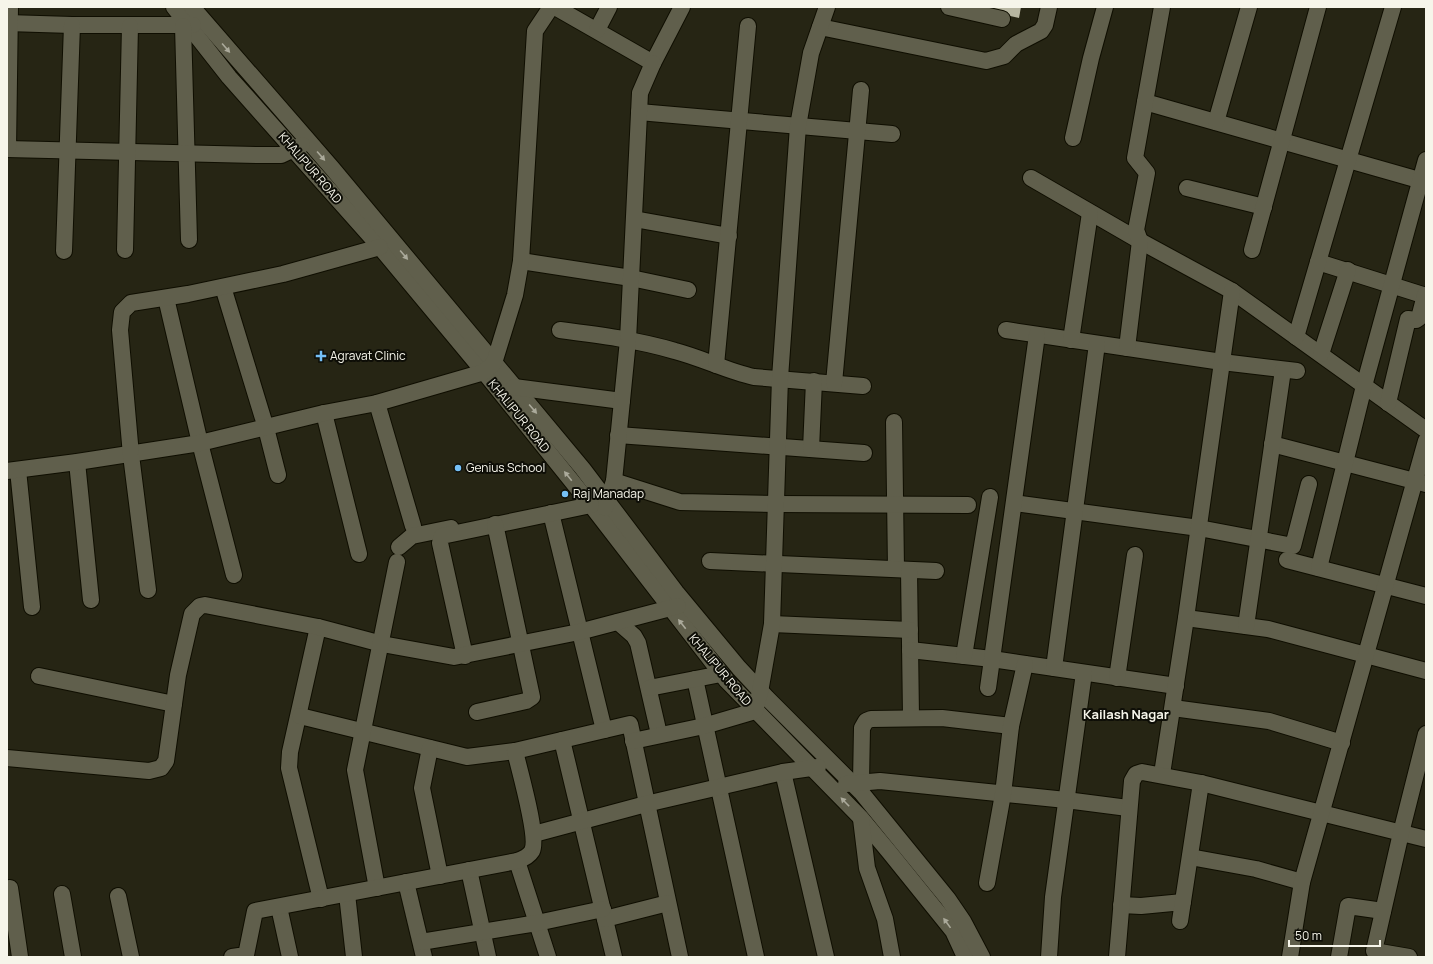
<svg xmlns="http://www.w3.org/2000/svg" width="1433" height="964" font-family="Manrope,sans-serif">
	<rect width="100%" height="100%" fill="#262514"/>
	<path fill="#b6b5a0" d="M993 7H1021L1019 18 992 12Z"/>
	<g fill="none" stroke-linecap="round" stroke-linejoin="round">
		<defs>
			<g id="minor">
				<path d="M174 7 229 77 380 247 484 372 591 505 727 681 861 818 890 853 953 931 965 957"/>
				<path d="M192 7 332 168 583 469 676 592 739 668 767 698 861 792 948 899 963 921 982 957"/>
				<path d="M555 7 653 63 682 7"/>
				<path d="M949 7 1002 19"/>
				<path d="M7 23 72 25H193"/>
				<path d="M183 26 189 240"/>
				<path d="M820 27 986 61 1004 56 1016 44 1041 31 1045 25 1049 7"/>
				<path d="M597 30 609 7"/>
				<path d="M1145 102 1426 182"/>
				<path d="M639 112 892 134"/>
				<path d="M1216 122 1249 7"/>
				<path d="M1073 138 1091 58 1105 7"/>
				<path d="M7 149 259 155H281L302 145"/>
				<path d="M8 149 10 7"/>
				<path d="M1031 178 1140 241 1232 291 1426 430"/>
				<path d="M1187 188 1264 207"/>
				<path d="M634 219 729 236"/>
				<path d="M125 250 130 26"/>
				<path d="M1252 250 1318 7"/>
				<path d="M64 251 72 25"/>
				<path d="M521 261 631 278 688 290"/>
				<path d="M1318 262 1426 296"/>
				<path d="M223 287 266 428 278 475"/>
				<path d="M166 298 200 443 234 575"/>
				<path d="M560 330C599 335 638 340 675 351 702 358 727 371 754 377L863 386"/>
				<path d="M1006 330 1222 362 1297 371"/>
				<path d="M1296 337 1393 7"/>
				<path d="M1071 340 1090 213"/>
				<path d="M1127 348 1140 241 1136 230 1147 173 1135 158 1162 7"/>
				<path d="M1321 354 1348 270"/>
				<path d="M716 365 748 26"/>
				<path d="M834 383 861 90"/>
				<path d="M514 387 622 401"/>
				<path d="M377 403 413 526"/>
				<path d="M1388 403 1408 319 1416 320 1419 318 1425 295"/>
				<path d="M324 413 359 554"/>
				<path d="M894 422 896 569"/>
				<path d="M618 435 864 453"/>
				<path d="M1272 444 1426 484"/>
				<path d="M811 449 814 381"/>
				<path d="M77 462 91 600"/>
				<path d="M18 470 32 607"/>
				<path d="M7 471 77 462 200 443 324 413 377 403 484 372 494 363 515 295 521 261 535 31 551 7"/>
				<path d="M614 481 680 502 777 504 968 505"/>
				<path d="M1014 503 1199 528 1293 546 1309 484"/>
				<path d="M605 508 614 481 628 340 640 93 653 63"/>
				<path d="M551 513 604 730"/>
				<path d="M399 547 412 536 451 528"/>
				<path d="M1287 560 1426 596"/>
				<path d="M710 561 936 571"/>
				<path d="M1319 568 1364 386 1426 160"/>
				<path d="M909 570 911 717"/>
				<path d="M148 590 131 455 120 330 122 312 131 303 188 294 283 274 380 247"/>
				<path d="M1186 618 1268 629 1426 671"/>
				<path d="M618 622 634 636 638 643 659 734"/>
				<path d="M772 624 910 630"/>
				<path d="M1246 626 1283 370"/>
				<path d="M318 627 290 752 289 768 321 899"/>
				<path d="M910 650 992 659 1176 686"/>
				<path d="M465 656 440 543 442 536 591 505"/>
				<path d="M964 656 990 497"/>
				<path d="M1054 668 1097 344"/>
				<path d="M39 676 174 704"/>
				<path d="M1117 678 1135 555"/>
				<path d="M695 679 756 957"/>
				<path d="M649 688 721 674"/>
				<path d="M988 688 1037 335"/>
				<path d="M1173 708 1269 721 1342 743"/>
				<path d="M477 712 526 701 532 697 495 524"/>
				<path d="M300 716 467 757 515 751 630 724 680 957"/>
				<path d="M562 740 614 957"/>
				<path d="M633 741 704 726 755 711 760 692 772 624 780 378 798 126 811 53 827 7"/>
				<path d="M430 748 422 788 440 876"/>
				<path d="M7 758 149 771 161 768 166 761 178 675 192 614 200 606 205 605 318 627 382 644 454 657 579 632 678 606"/>
				<path d="M783 772 826 957"/>
				<path d="M1162 774 1186 618 1232 291"/>
				<path d="M861 782 862 728 866 721 871 719 942 718 1011 726"/>
				<path d="M846 784 880 781 1066 800 1128 808"/>
				<path d="M861 819 867 868 885 919 892 957"/>
				<path d="M534 834 646 804 783 772 818 767"/>
				<path d="M1190 857 1256 869 1302 882"/>
				<path d="M517 861 548 957"/>
				<path d="M469 870 488 957"/>
				<path d="M406 882 424 957"/>
				<path d="M987 883 1003 794 1011 726 1025 664"/>
				<path d="M10 888 20 957"/>
				<path d="M377 888 355 770 397 562"/>
				<path d="M62 894 73 957"/>
				<path d="M347 894 354 957"/>
				<path d="M118 896 131 957"/>
				<path d="M1121 905 1141 906 1183 902"/>
				<path d="M279 907 290 957"/>
				<path d="M605 919 668 903"/>
				<path d="M1180 921 1201 783"/>
				<path d="M421 942 537 923 603 909"/>
				<path d="M232 957 246 955 255 911 517 861C523 859 529 856 532 851 539 837 519 769 515 751"/>
				<path d="M1049 957 1053 897 1084 673"/>
				<path d="M1117 957 1132 781 1136 774 1142 772 1201 783 1426 839"/>
				<path d="M1290 957 1302 882 1426 441"/>
				<path d="M1339 957 1348 906 1383 911"/>
				<path d="M1409 957 1374 951 1401 833 1426 734"/>
			</g>
		</defs>
		<use href="#minor" stroke="#0f0e01" stroke-width="18"/>
		<use href="#minor" stroke="#605f4c" stroke-width="16"/>
	</g>
	<defs><path id="oneway-solid" d="M-6-.8H1V-3.2L6.5 0L1 3.2V.8H-6Z"/></defs>
	<g fill="#abaa9b">
		<use href="#oneway-solid" transform="translate(226 48) rotate(49)"/>
		<use href="#oneway-solid" transform="translate(321 156) rotate(49)"/>
		<use href="#oneway-solid" transform="translate(404 255) rotate(50)"/>
		<use href="#oneway-solid" transform="translate(533 409) rotate(50)"/>
		<use href="#oneway-solid" transform="translate(568 476) rotate(-129)"/>
		<use href="#oneway-solid" transform="translate(682 624) rotate(-128)"/>
		<use href="#oneway-solid" transform="translate(845 802) rotate(-134)"/>
		<use href="#oneway-solid" transform="translate(947 923) rotate(-126)"/>
	</g>
	<g fill="#75c0f6" stroke="#0e0e07" stroke-width="1.5">
		<path d="M319 350h4v4h4v4h-4v4h-4v-4h-4v-4h4z"/>
		<circle cx="458" cy="468" r="4"/>
		<circle cx="565" cy="494" r="4"/>
	</g>
	<g text-anchor="middle" stroke-width="4" stroke-linejoin="round" paint-order="stroke">
		<g font-size="12" fill="#f6f5ea" stroke="#0e0e07">
			<text transform="translate(310 168) rotate(49)" y="4">KHALIPUR ROAD</text>
			<text transform="translate(519 416) rotate(51)" y="4">KHALIPUR ROAD</text>
			<text transform="translate(720 670) rotate(50)" y="4">KHALIPUR ROAD</text>
		</g>
		<g font-size="12" fill="#f6f5ea" stroke="#0e0e07" text-anchor="start">
			<text x="330" y="360">Agravat Clinic</text>
			<text x="466" y="472">Genius School</text>
			<text x="573" y="498">Raj Manadap</text>
		</g>
		<g font-size="13" font-weight="bold" fill="#f6f5ea" stroke="#0e0e07">
			<text x="1126" y="719">Kailash Nagar</text>
		</g>
	</g>
	<rect width="1433" height="964" fill="none" stroke="#f6f5ea" stroke-width="16"/>
	<path d="M1289 940v6h91v-6" fill="none" stroke="#f6f5ea" stroke-width="2"/>
	<text x="1295" y="940" font-size="12" fill="#f6f5ea" stroke="#0e0e07" stroke-width="3" paint-order="stroke">50 m</text>
</svg>
